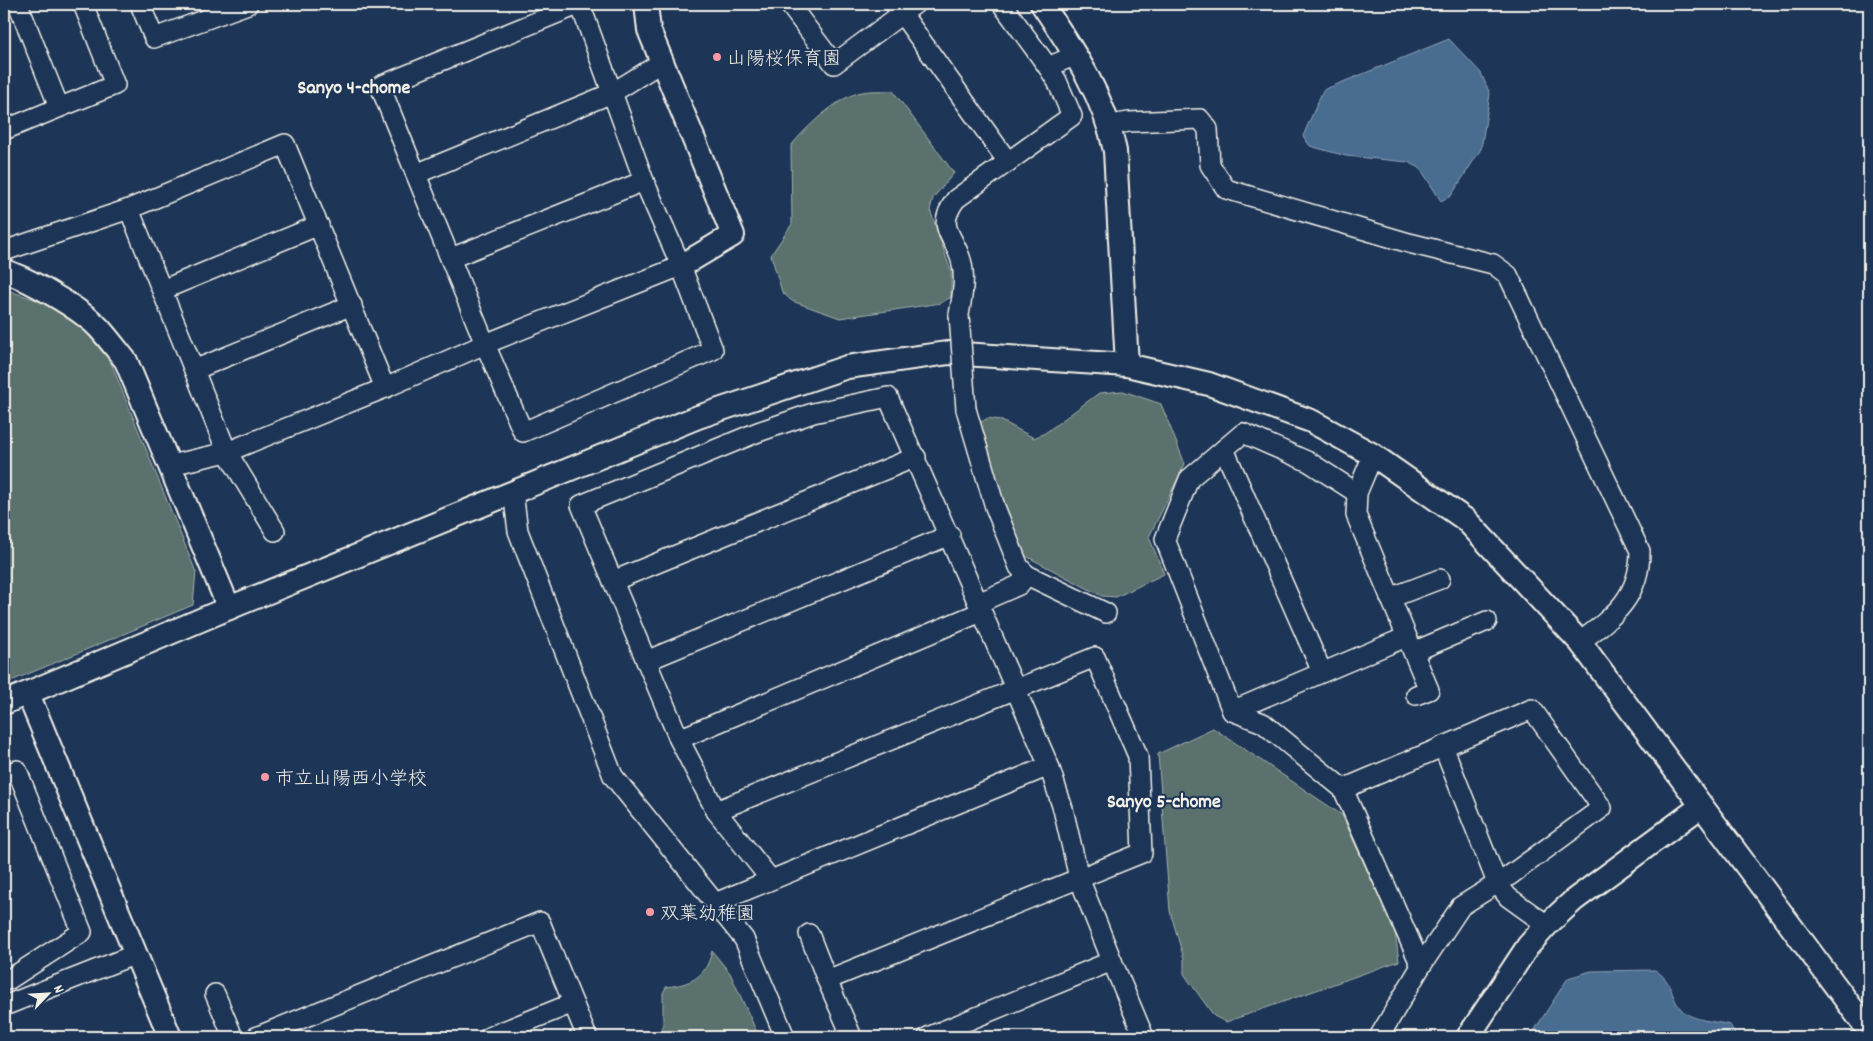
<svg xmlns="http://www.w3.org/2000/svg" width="1873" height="1041" font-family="Dekko,'Klee One',sans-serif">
	<rect width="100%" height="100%" fill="#1d3557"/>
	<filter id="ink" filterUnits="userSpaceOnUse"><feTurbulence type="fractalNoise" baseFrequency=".02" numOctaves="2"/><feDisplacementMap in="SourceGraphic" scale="10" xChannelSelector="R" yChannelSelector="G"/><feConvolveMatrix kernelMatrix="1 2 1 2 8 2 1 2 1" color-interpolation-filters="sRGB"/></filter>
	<g filter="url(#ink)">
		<g fill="#5a716d" stroke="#a7b1aa">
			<path d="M893 91 954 173 933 198 930 210 951 271V297L941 303 840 318 792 301 782 292 771 255 792 224 791 146C805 128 836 99 858 93 868 90 882 91 893 91Z"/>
			<path d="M4 289 48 304 81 322 109 358 196 572 193 605 4 684Z"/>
			<path d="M1123 391 1161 404 1185 464 1149 537 1164 574 1116 597 1102 596 1022 554 978 424 988 418 1000 420 1034 438 1045 433 1099 393Z"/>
			<path d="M1213 728 1342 815 1395 932 1399 961 1226 1022 1214 1016 1184 974V959L1170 911 1158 754Z"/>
			<path d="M712 951 730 973 759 1037H659L663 1024V993L666 987C692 984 706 977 712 951Z"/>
		</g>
		<g fill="#4a6d91" stroke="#8ea2b4">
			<path d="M1449 39 1481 73 1490 94 1481 149 1451 196 1441 201 1420 168 1408 162 1346 156 1310 146 1303 136 1323 90Z"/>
			<path d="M1655 970C1674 982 1669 995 1681 1009 1691 1021 1715 1021 1730 1025L1737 1037H1530L1568 978 1591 971Z"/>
		</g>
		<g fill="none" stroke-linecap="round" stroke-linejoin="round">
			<defs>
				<g id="minor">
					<path d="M18 4 59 107"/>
					<path d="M140 4 154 38 248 4"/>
					<path d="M580 4 644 181 681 266 713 350 523 432 485 344 380 86Z"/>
					<path d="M789 4 834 64 915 4"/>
					<path d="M895 4 1008 162"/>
					<path d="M1002 4 1048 67"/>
					<path d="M1110 125 1129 122 1200 119 1208 129 1210 165 1226 189 1409 243 1493 264 1508 275 1640 551C1640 597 1614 616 1580 642"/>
					<path d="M4 130 115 85 83 4"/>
					<path d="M416 174 612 93 662 62"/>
					<path d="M129 209 227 452 275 531"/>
					<path d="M4 251 129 209 285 144 385 388"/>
					<path d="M451 258 644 181"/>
					<path d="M162 290 319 225"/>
					<path d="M959 315C962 298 966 277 961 260 953 233 935 228 956 199L1072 116 1057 81 1048 67 1076 55"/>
					<path d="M194 370 352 305"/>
					<path d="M966 409 995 507 1019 567 1027 575 1106 613"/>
					<path d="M1224 449 1322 672"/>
					<path d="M1373 455 1357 493 1356 515 1429 690 1416 695"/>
					<path d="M171 465 227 452 385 388 485 344 681 266"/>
					<path d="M513 492 518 531 613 776 744 939 785 1037"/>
					<path d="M1357 493 1309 462 1243 433 1189 479 1165 539 1232 711 1263 723 1343 789 1421 966"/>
					<path d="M613 581 916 457"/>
					<path d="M1390 598 1440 579"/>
					<path d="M978 603 1019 585 1027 575"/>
					<path d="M1413 652 1487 621"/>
					<path d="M646 661 950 535"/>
					<path d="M1232 711 1406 637"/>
					<path d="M679 739 981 612"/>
					<path d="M1443 746 1497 883 1508 897 1547 925"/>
					<path d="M1049 766 1063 809 1079 878 1112 961"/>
					<path d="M4 775 17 770 82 932 8 980"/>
					<path d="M1343 789 1532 709 1602 808 1509 876 1461 906 1421 966 1379 1037"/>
					<path d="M716 811 1095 657 1138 756 1142 853 827 980 852 1037"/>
					<path d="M715 903 1049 766 888 397 813 413 758 432 581 505 679 739 716 811 771 880"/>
					<path d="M809 934 827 980"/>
					<path d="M215 994 233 1037"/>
					<path d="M4 1006 136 954"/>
					<path d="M256 1037 540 922 587 1037"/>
					<path d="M489 1037 573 1003"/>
					<path d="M928 1037 1112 961 1144 1037"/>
				</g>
				<g id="tertiary">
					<path d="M646 4 649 30 733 235 681 266"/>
					<path d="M1042 4C1073 50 1104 95 1115 151L1127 365"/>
					<path d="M4 271C29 279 81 309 99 328 108 338 117 350 126 361L229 608"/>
					<path d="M28 694 170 1037"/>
					<path d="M4 703 229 608 698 417 847 367 948 353 1127 365 1209 384 1311 421 1373 455 1466 520 1580 642 1869 1031"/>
					<path d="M1468 1037 1528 946 1547 925 1574 900 1700 807"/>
				</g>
			</defs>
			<use href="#minor" stroke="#f4f1e8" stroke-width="22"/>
			<use href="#tertiary" stroke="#f4f1e8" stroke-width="26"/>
			<use href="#minor" stroke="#1d3557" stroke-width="19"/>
			<use href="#tertiary" stroke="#1d3557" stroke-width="22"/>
			<defs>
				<path id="minor-bridge" d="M959 315 966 409"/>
			</defs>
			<use href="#minor-bridge" stroke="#f4f1e8" stroke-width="22" stroke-linecap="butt"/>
			<use href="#minor-bridge" stroke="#1d3557" stroke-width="19"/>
		</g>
	</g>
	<g fill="#ff9aa2" stroke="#1d3557" stroke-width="2">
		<circle cx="717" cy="57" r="5"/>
		<circle cx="265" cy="777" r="5"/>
		<circle cx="650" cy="912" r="5"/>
	</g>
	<g text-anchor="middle" stroke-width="4" stroke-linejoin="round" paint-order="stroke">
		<g font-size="19" fill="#f4f1e8" stroke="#1d3557" text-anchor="start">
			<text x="727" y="64">山陽桜保育園</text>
			<text x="275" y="784">市立山陽西小学校</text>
			<text x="660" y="919">双葉幼稚園</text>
		</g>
		<g font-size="20" font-weight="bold" fill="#f4f1e8" stroke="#1d3557">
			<text x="354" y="93">Sanyo 4-chome</text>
			<text x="1164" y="807">Sanyo 5-chome</text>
		</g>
	</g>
	<rect width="1873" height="1041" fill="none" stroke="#1d3557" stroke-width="20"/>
	<rect x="10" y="10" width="1853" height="1021" fill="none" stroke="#f4f1e8" stroke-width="2" filter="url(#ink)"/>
	<g transform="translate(48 994) rotate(65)" stroke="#1d3557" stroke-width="4" paint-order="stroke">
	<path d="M0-4L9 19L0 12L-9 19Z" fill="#f4f1e8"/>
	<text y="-8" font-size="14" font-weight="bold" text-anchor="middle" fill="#f4f1e8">N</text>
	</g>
</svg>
